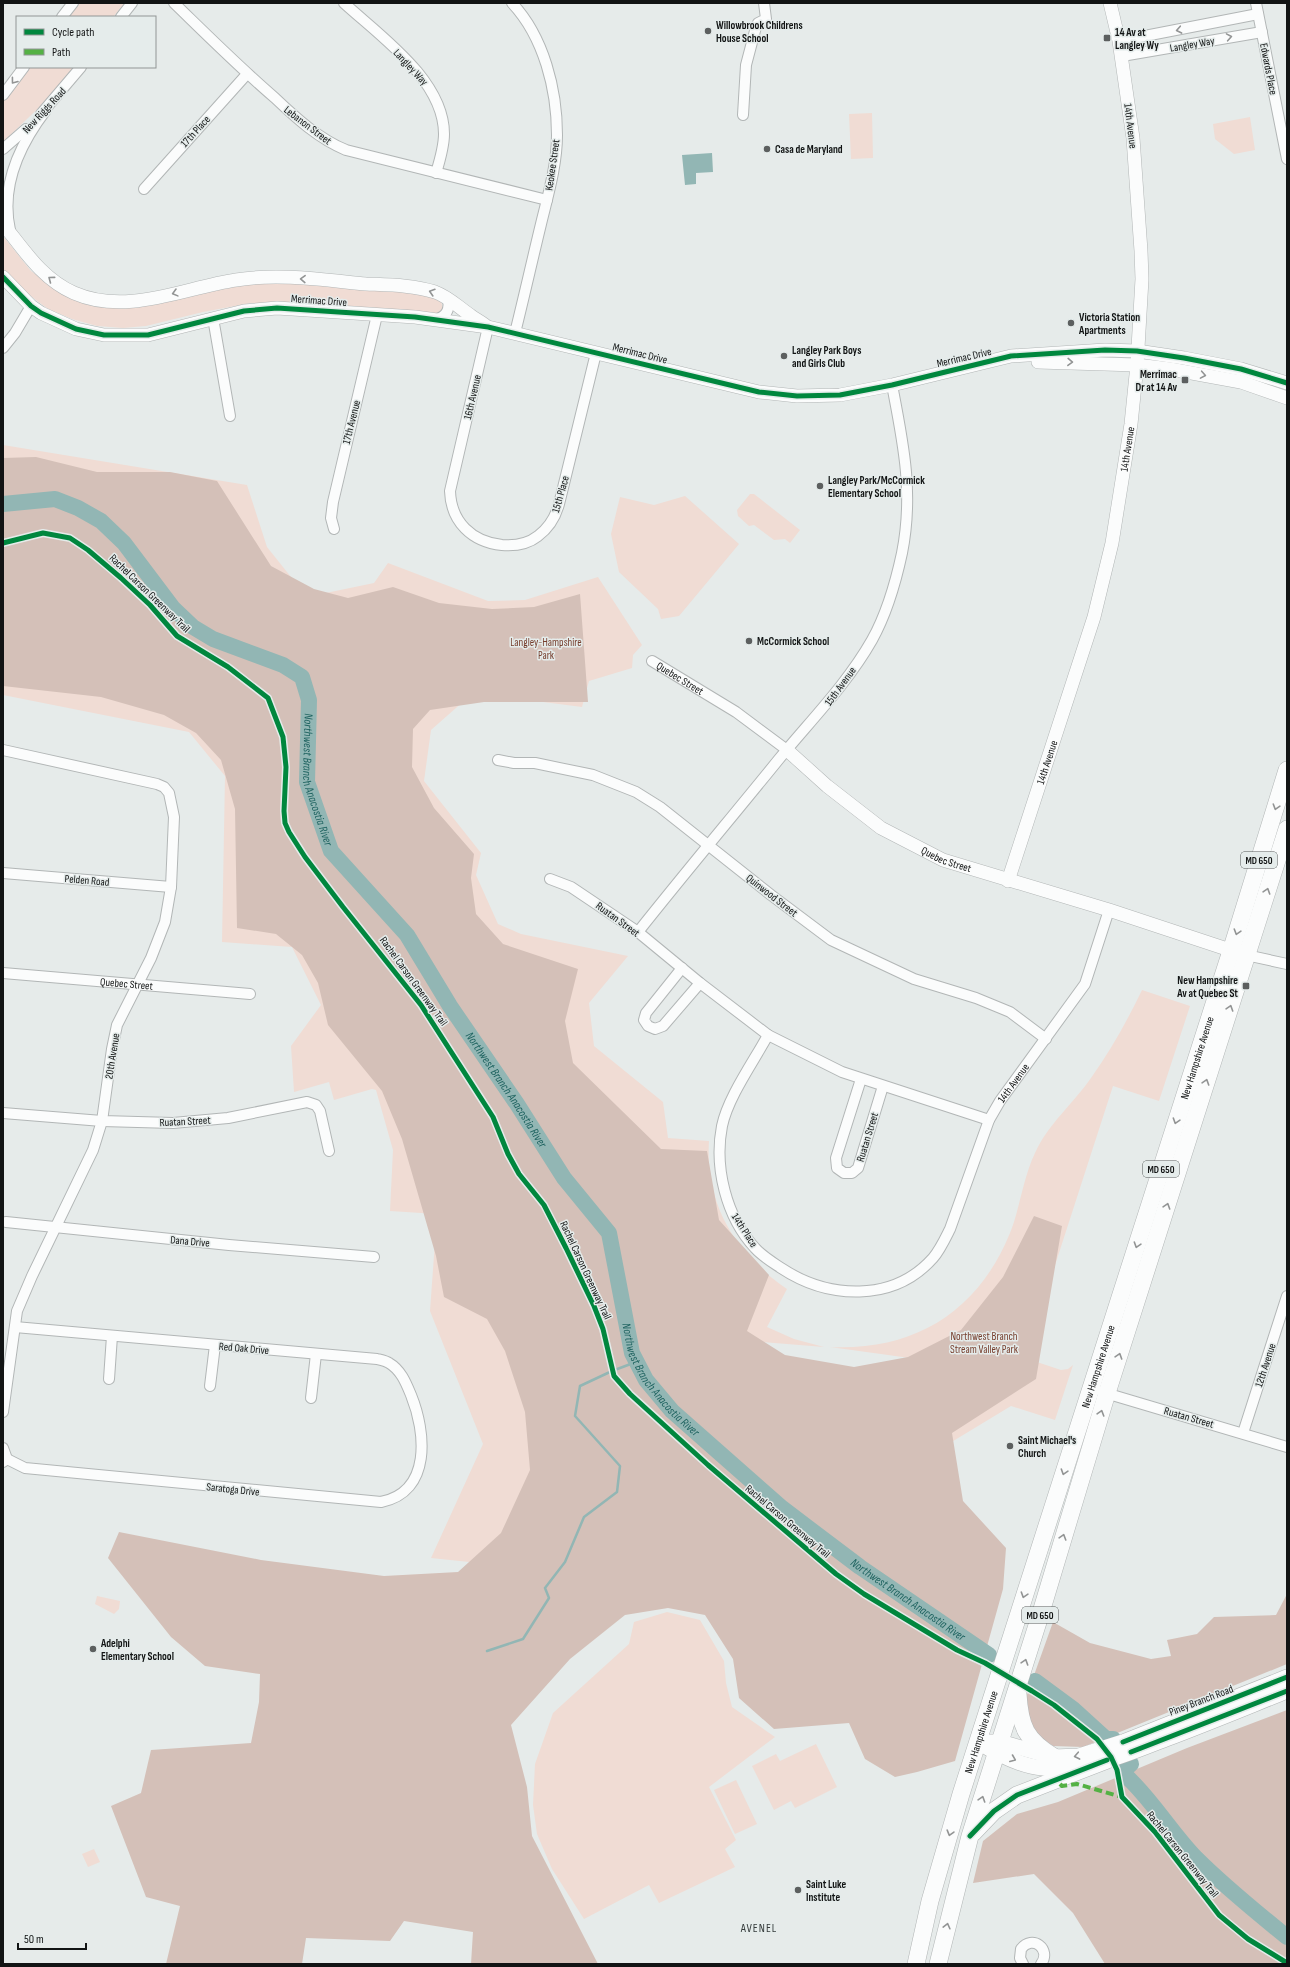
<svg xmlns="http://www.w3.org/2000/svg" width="1290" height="1967" font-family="'Sofia Sans Condensed',sans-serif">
	<rect width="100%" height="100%" fill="#e6ebea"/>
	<g fill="#f0dcd4">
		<path d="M80 3H125L113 17H69Z"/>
		<path d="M30 67H74L51 96 3 142V101Z"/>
		<path d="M872 113 873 158 851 159 849 114Z"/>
		<path d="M1250 117 1255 150 1234 154 1215 139 1213 124Z"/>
		<path d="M3 236 31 271 61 292 90 303 267 282 416 291 441 301 443 309 442 313 436 315 251 303 203 312 146 326 123 328 97 326 72 319 48 309 28 294 3 269Z"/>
		<path d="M3 445 247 485 267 547 299 587 321 594 374 583 388 563 488 601 525 600 598 577 642 645 633 655 632 668 589 681 582 707 473 693 431 730 424 781 481 853 476 875 498 924 521 934 628 956 589 1003 594 1046 663 1102 668 1138 709 1141C705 1204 735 1254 787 1289L767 1327 794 1339 824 1347 637 1332 545 1570 431 1558 483 1444 430 1311 437 1214 390 1211 393 1150 376 1090 372 1089 334 1100 329 1082 294 1092 291 1046 321 1005 292 947 222 942 225 776 189 732 3 695Z"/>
		<path d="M750 494H754L800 530 790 543 785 539 774 540 754 525 749 526 738 516 737 510Z"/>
		<path d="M685 496 739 544 679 616 661 619 658 609 619 572 611 534 620 497 654 505Z"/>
		<path d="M1142 990 1190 1006 1159 1101 1113 1086 1025 1358 1061 1370 1068 1369 1073 1365 1055 1420 1011 1406 940 1449 946 1363 830 1347C914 1351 978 1312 1010 1233 1020 1208 1023 1178 1035 1153 1048 1124 1073 1104 1091 1078 1111 1050 1127 1021 1142 990Z"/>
		<path d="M97 1596 120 1601 119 1609 114 1614 95 1604Z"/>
		<path d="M667 1612 700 1620 724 1661 726 1683 732 1707 775 1737 709 1787 736 1840 725 1849 735 1867 659 1903 649 1885 584 1919 552 1869 537 1834 533 1805 535 1764 553 1713 629 1644 634 1622Z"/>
		<path d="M816 1744 837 1787 795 1808 791 1801 774 1810 752 1766 776 1754 780 1761Z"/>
		<path d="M736 1780 757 1824 735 1834 714 1790Z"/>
		<path d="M94 1849 100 1862 88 1867 82 1854Z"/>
	</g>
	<g fill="#d4c0b8">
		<path d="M36 457 97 472H170L217 481 271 566 314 589 348 598 393 587 439 603 492 609 534 607 580 594 588 702H484L430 710 413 729 412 767 434 808 474 854 471 878 476 914 503 944 578 969 565 1021 573 1063 661 1149 707 1151 719 1220 769 1275 747 1331 785 1355 854 1367 908 1357 961 1330 1003 1277 1034 1216 1062 1226 1036 1379 952 1433 963 1501 1006 1548 1003 1589 955 1761 917 1772 895 1777 865 1759 849 1723 774 1729 739 1698 733 1659 705 1615 668 1608 625 1615 570 1659 511 1725 527 1787 532 1836 598 1964H471L473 1932 404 1921 390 1941 306 1938 302 1964H166L180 1906 146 1897 111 1806 141 1793 151 1750 251 1743 259 1702 260 1674 205 1666 171 1637 108 1558 119 1532 261 1560 384 1576 458 1572 501 1533 530 1470 525 1412 505 1351 487 1319 444 1297 436 1256 402 1139 382 1091 328 1025 318 983 302 955 276 934 237 928 235 809 221 760 196 733 164 715 101 697 3 686V458Z"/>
		<path d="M1287 1594V1664L1083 1747 1053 1746 1033 1732 1023 1706 1053 1622 1090 1643 1151 1659 1171 1656 1167 1640 1197 1634 1214 1617 1276 1615Z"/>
		<path d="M1287 1710V1964H1105L1073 1913 1034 1874 973 1883 983 1841 1017 1814 1058 1802 1187 1748Z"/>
	</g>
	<path fill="#92b6b4" d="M712 153 713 172 696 173V184L685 185 682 155Z"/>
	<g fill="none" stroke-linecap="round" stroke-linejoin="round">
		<path stroke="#92b6b4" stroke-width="2.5" d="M487 1651 523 1639 549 1598 545 1588 565 1562 584 1517 617 1492 620 1466 575 1416 580 1386 612 1371 636 1362"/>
		<g stroke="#92b6b4" stroke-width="16">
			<path id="s1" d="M3 504 55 499 78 508 101 521 124 543 173 608 193 627 213 639 283 665 302 677 309 700 307 782 331 851 407 935 450 1006 517 1104 564 1178 609 1233 632 1353 646 1380 672 1411 782 1508 860 1567 989 1655"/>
			<path d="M1035 1681 1073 1709 1106 1739H1113L1131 1764 1123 1771 1124 1774C1151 1798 1170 1831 1195 1857 1224 1886 1256 1912 1287 1937"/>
		</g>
		<defs>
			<g id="minor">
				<path d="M174 3C207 35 240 68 275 98 296 118 319 139 346 150L547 200"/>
				<path d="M344 3C380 36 444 80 444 134 444 147 440 160 436 173"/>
				<path d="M512 3C544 37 557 90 557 135 557 165 548 195 541 224 532 261 524 297 515 333"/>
				<path d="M1256 3 1287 159"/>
				<path d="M62 17 73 3"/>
				<path d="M121 17 132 3"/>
				<path d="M1119 41 1258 14"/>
				<path d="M1122 56 1262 32"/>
				<path d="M3 95 24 67"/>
				<path d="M41 114 81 67"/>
				<path d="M743 115 746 65 756 27 758 23 766 19 764 3"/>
				<path d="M3 149 26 129"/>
				<path d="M144 189 247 74"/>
				<path d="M10 230C0 185 20 144 46 110"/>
				<path d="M213 318 230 416"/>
				<path d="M435 320C447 316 450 310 448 298"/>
				<path d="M488 327 450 491C451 522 472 542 502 545 515 546 528 544 538 536 550 527 557 514 560 500L596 353"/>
				<path d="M3 348 15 333 31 306"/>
				<path d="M334 529 331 518 333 502 377 315"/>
				<path id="s2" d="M652 661 736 712 787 750"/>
				<path d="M3 750 157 784 164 787 169 793 174 817 171 887 165 922 151 958 117 1025 112 1049 102 1121 93 1150 32 1276 17 1311 3 1412"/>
				<path d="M498 760 514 763H535L593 775 636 792 660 807 771 895 831 940 914 979 976 998 1010 1012 1046 1039"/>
				<path d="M3 873 171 887"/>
				<path d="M550 879 571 887 638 932 700 983 768 1035 842 1072 989 1120"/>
				<path d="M638 932C684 874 732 817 779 759 811 720 847 684 872 640 886 615 896 581 902 553 914 493 903 442 892 385"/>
				<path d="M1246 955 1287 964"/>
				<path d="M682 968 646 1013 644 1020 648 1026 655 1029 663 1026 700 983"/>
				<path id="s3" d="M3 973 250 994"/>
				<path id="s4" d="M768 1035C754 1061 728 1097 722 1126 714 1167 726 1217 755 1248 762 1256 772 1262 781 1268 828 1299 893 1303 933 1258 940 1250 945 1239 950 1229L989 1120 1000 1101 1085 984 1109 910"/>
				<path d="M861 1079 836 1158 837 1168 844 1173H852L858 1168 883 1086"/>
				<path d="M3 1113 102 1121 173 1123 228 1118 307 1102 316 1105 320 1111 329 1151"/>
				<path d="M6 1222 229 1245 374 1257"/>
				<path d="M109 1379 112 1336"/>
				<path d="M210 1386 215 1345"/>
				<path d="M1102 1392 1287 1447"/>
				<path d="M311 1398 316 1354"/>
				<path d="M1243 1433 1287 1296"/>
				<path d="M3 1448 7 1459"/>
				<path d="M3 1462 7 1459 25 1468 381 1502C432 1492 426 1432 411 1395 406 1383 401 1370 389 1363 386 1361 381 1360 377 1359L15 1327"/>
				<path d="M1023 1964 1020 1958 1021 1949C1032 1934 1052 1949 1041 1964"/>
			</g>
			<g id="tertiary">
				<path d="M3 224C24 250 42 279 74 293 127 316 183 288 236 280 278 273 324 280 366 284 389 285 413 285 435 292 449 297 458 307 470 315 475 319 480 321 485 325"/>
				<path d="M3 277 31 306 41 313 76 329 104 335H148L244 311 277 308 415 317 488 327 759 392 797 396 840 395 892 385 1011 356 1105 350 1137 351 1184 358 1241 369 1287 383"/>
				<path d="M1038 362 1137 365 1170 369 1241 382 1287 398"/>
				<path id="s5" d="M787 750 827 786 881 828 943 860 1109 910 1239 953"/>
				<path id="s6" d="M1008 881 1094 617 1112 543 1131 424 1137 365 1142 279 1141 251 1133 138 1119 41 1110 3"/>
			</g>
			<g id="secondary">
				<path d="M978 1742C997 1754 1020 1766 1043 1768 1085 1773 1127 1754 1166 1739 1206 1724 1247 1707 1287 1691"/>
				<path d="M989 1742H1000L1054 1757 1079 1756 1123 1742 1287 1677"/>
			</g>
			<g id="primary">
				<path d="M1018 1694C1020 1727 1026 1740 1054 1757"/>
				<path d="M973 1833 994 1811 1017 1795 1107 1760"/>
				<path id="s7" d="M916 1964 930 1901 961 1794 1231 951 1287 770"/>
				<path d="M938 1964 970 1836 1039 1619 1107 1393 1287 829"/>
			</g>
		</defs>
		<use href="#minor" stroke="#b2b6b6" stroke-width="12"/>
		<use href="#tertiary" stroke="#b2b6b6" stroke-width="14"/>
		<use href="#secondary" stroke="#b2b6b6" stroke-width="16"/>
		<use href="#primary" stroke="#b2b6b6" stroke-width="18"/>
		<use href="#minor" stroke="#fbfcfc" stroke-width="10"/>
		<use href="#tertiary" stroke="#fbfcfc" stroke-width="13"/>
		<use href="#secondary" stroke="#fbfcfc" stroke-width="15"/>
		<use href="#primary" stroke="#fbfcfc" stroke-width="17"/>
		<path stroke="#54b144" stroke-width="4" stroke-dasharray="8 4" stroke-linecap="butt" d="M1060 1784 1062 1786 1077 1784 1122 1797"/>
		<defs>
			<g id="cycleway">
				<path d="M3 277 31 306 41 313 76 329 104 335H148L244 311 277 308 415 317 488 327 759 392 797 396 840 395 892 385 1011 356 1105 350 1137 351 1184 358 1241 369 1287 383"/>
				<path d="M3 543 43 533 70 538 88 550 121 578 150 605 177 636 228 667 268 698 283 737 286 767 284 811 285 823 289 832 305 857 343 907 421 1005 493 1117 508 1154 519 1174 544 1205 566 1248 594 1306 603 1329 614 1376 630 1394 708 1465 836 1574 864 1594 957 1650 985 1663 1032 1691 1054 1705 1097 1739 1111 1757 1117 1770 1122 1797 1155 1832 1219 1915 1248 1939 1287 1963"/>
				<path d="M1123 1742 1287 1677"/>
				<path d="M1131 1752 1287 1691"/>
				<path d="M970 1836 994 1811 1017 1795 1107 1760"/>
			</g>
		</defs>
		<use href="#cycleway" stroke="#e5eceb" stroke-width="8"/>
		<use href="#cycleway" stroke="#00873e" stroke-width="5"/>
	</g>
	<defs><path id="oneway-chevron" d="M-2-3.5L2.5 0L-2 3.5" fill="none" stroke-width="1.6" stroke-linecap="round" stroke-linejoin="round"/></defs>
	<g stroke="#929494">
		<use href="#oneway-chevron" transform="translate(1179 30) rotate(169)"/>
		<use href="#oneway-chevron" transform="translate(1229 37) rotate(-10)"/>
		<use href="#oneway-chevron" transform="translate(14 81) rotate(127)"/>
		<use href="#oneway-chevron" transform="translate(51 279) rotate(-143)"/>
		<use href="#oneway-chevron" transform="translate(303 279) rotate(-178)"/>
		<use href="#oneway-chevron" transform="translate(432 292) rotate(-163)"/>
		<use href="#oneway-chevron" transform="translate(175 293) rotate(165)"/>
		<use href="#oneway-chevron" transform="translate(1070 362) rotate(2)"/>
		<use href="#oneway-chevron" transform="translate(1203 375) rotate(10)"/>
		<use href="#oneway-chevron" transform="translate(1276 807) rotate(107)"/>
		<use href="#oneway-chevron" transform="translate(1267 891) rotate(-72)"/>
		<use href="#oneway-chevron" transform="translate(1237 932) rotate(107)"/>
		<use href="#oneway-chevron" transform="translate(1230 1008) rotate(-72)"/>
		<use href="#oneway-chevron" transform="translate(1206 1082) rotate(-72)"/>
		<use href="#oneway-chevron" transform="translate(1176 1121) rotate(108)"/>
		<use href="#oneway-chevron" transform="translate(1167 1206) rotate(-72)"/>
		<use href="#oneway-chevron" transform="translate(1137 1245) rotate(108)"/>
		<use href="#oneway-chevron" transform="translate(1119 1356) rotate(-72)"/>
		<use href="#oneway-chevron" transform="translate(1101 1413) rotate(-73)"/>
		<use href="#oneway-chevron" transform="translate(1064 1472) rotate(108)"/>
		<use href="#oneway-chevron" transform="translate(1063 1537) rotate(-73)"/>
		<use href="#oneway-chevron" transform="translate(1024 1595) rotate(108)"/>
		<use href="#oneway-chevron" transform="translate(1025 1662) rotate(-72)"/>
		<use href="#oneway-chevron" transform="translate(1077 1756) rotate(169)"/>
		<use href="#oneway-chevron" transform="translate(1013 1759) rotate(22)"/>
		<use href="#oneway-chevron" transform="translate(982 1799) rotate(-72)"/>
		<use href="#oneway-chevron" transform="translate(950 1833) rotate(106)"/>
		<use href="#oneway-chevron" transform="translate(947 1926) rotate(-76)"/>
	</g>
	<g fill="#5c5f5f" stroke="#e5eceb" stroke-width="1.5">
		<circle cx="708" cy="31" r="4"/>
		<rect x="1103" y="34" width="8" height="8" rx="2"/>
		<circle cx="767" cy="149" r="4"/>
		<circle cx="1071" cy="323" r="4"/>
		<circle cx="784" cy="356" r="4"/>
		<rect x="1181" y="376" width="8" height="8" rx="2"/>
		<circle cx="820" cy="486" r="4"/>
		<circle cx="749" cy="641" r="4"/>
		<rect x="1242" y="982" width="8" height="8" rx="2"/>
		<circle cx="1010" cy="1446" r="4"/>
		<circle cx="93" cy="1649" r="4"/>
		<circle cx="798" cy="1890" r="4"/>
	</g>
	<g text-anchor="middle" stroke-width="3" stroke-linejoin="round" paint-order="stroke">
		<g fill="#e5eceb" stroke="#515554" stroke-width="1">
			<rect x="1241" y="852" width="36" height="16" rx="3"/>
			<rect x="1143" y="1161" width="36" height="16" rx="3"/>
			<rect x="1022" y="1607" width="36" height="16" rx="3"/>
		</g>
		<g font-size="10" font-weight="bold" fill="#121414">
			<text x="1259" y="864">MD 650</text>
			<text x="1161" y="1173">MD 650</text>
			<text x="1040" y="1619">MD 650</text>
		</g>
		<g font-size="11" font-weight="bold" fill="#121414" stroke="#e5eceb" text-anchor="start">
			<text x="716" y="29">Willowbrook Childrens<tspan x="716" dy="13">House School</tspan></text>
			<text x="1115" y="36">14 Av at<tspan x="1115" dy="13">Langley Wy</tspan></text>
			<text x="775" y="153">Casa de Maryland</text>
			<text x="1079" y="321">Victoria Station<tspan x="1079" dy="13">Apartments</tspan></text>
			<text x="792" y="354">Langley Park Boys<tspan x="792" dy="13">and Girls Club</tspan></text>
			<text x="1177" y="378" text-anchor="end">Merrimac<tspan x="1177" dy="13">Dr at 14 Av</tspan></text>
			<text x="828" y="484">Langley Park/McCormick<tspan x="828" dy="13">Elementary School</tspan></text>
			<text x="757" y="645">McCormick School</text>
			<text x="1238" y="984" text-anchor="end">New Hampshire<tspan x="1238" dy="13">Av at Quebec St</tspan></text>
			<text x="1018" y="1444">Saint Michael's<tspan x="1018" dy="13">Church</tspan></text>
			<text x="101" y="1647">Adelphi<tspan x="101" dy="13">Elementary School</tspan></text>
			<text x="806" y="1888">Saint Luke<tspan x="806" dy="13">Institute</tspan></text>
		</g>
		<g font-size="11" fill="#121414" stroke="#e5eceb">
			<text transform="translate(1192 44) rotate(-10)" y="4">Langley Way</text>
			<text transform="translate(411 67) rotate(47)" y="4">Langley Way</text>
			<text transform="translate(1269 69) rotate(79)" y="4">Edwards Place</text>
			<text transform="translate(44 110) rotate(-47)" y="4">New Riggs Road</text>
			<text transform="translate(308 125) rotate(37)" y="4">Lebanon Street</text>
			<text transform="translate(1131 126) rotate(83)" y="4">14th Avenue</text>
			<text transform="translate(195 131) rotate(-48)" y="4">17th Place</text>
			<text transform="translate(552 165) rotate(-82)" y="4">Keokee Street</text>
			<text transform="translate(319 300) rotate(4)" y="4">Merrimac Drive</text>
			<text transform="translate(640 353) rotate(14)" y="4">Merrimac Drive</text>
			<text transform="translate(964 357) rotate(-13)" y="4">Merrimac Drive</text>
			<text transform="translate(472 397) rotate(-77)" y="4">16th Avenue</text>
			<text transform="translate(351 422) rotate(-76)" y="4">17th Avenue</text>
			<text dy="4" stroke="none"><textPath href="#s6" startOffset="449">14th Avenue</textPath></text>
			<text transform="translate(560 494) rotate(-74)" y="4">15th Place</text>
			<text transform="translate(150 593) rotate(44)" y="4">Rachel Carson Greenway Trail</text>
			<text dy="4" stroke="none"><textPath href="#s2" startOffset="33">Quebec Street</textPath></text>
			<text transform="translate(840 686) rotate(-54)" y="4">15th Avenue</text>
			<text dy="4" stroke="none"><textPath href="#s6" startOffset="125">14th Avenue</textPath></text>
			<text dy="4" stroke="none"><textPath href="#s5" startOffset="195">Quebec Street</textPath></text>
			<text transform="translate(87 880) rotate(5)" y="4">Pelden Road</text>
			<text transform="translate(772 895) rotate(38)" y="4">Quinwood Street</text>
			<text transform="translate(618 919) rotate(36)" y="4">Ruatan Street</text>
			<text transform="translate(414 981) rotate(54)" y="4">Rachel Carson Greenway Trail</text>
			<text dy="4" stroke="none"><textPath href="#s3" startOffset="124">Quebec Street</textPath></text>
			<text transform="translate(112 1056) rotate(-81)" y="4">20th Avenue</text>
			<text dy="4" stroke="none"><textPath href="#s7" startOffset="949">New Hampshire Avenue</textPath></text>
			<text dy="4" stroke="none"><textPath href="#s4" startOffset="626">14th Avenue</textPath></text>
			<text transform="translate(185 1121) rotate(-3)" y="4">Ruatan Street</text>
			<text transform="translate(867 1137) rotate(-73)" y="4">Ruatan Street</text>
			<text transform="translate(745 1230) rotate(57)" y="4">14th Place</text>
			<text transform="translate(190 1241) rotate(5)" y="4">Dana Drive</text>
			<text transform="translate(586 1270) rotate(65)" y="4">Rachel Carson Greenway Trail</text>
			<text transform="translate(244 1348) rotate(5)" y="4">Red Oak Drive</text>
			<text transform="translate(1265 1365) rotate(-72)" y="4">12th Avenue</text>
			<text dy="4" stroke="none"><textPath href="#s7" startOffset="625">New Hampshire Avenue</textPath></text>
			<text transform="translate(1189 1417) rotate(16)" y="4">Ruatan Street</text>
			<text transform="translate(233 1489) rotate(6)" y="4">Saratoga Drive</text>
			<text transform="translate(788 1521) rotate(40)" y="4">Rachel Carson Greenway Trail</text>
			<text transform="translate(1201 1700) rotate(-21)" y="4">Piney Branch Road</text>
			<text dy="4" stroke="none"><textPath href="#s7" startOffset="241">New Hampshire Avenue</textPath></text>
			<text transform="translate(1183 1854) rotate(51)" y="4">Rachel Carson Greenway Trail</text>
		</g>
		<g font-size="11" fill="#763e2d" stroke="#e5eceb">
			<text x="546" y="646">Langley-Hampshire<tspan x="546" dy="13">Park</tspan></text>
			<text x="984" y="1340">Northwest Branch<tspan x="984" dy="13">Stream Valley Park</tspan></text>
		</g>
		<g font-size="12" font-style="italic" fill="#206461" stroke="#e5eceb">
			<text dy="4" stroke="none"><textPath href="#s1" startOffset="470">Northwest Branch Anacostia River</textPath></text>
			<text dy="4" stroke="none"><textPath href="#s1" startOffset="841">Northwest Branch Anacostia River</textPath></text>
			<text dy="4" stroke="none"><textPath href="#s1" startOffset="1177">Northwest Branch Anacostia River</textPath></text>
			<text dy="4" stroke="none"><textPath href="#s1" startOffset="1513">Northwest Branch Anacostia River</textPath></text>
		</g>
		<g font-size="12" letter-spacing="1" fill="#363b3b" stroke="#e5eceb">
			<text x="759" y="1932">AVENEL</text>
		</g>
	</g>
	<rect width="1290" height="1967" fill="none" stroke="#121414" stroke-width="8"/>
	<rect x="16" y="16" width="140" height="52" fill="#e5eceb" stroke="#919695"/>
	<rect x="24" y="29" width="20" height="6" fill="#00873e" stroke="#919695"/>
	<text x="52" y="36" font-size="12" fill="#121414">Cycle path</text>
	<rect x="24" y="49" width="20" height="6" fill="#54b144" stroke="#919695"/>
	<text x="52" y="56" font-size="12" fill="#121414">Path</text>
	<path d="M18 1943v6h68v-6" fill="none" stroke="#121414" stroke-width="2"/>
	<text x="24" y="1943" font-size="12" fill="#121414" stroke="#e5eceb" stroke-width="3" paint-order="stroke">50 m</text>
</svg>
